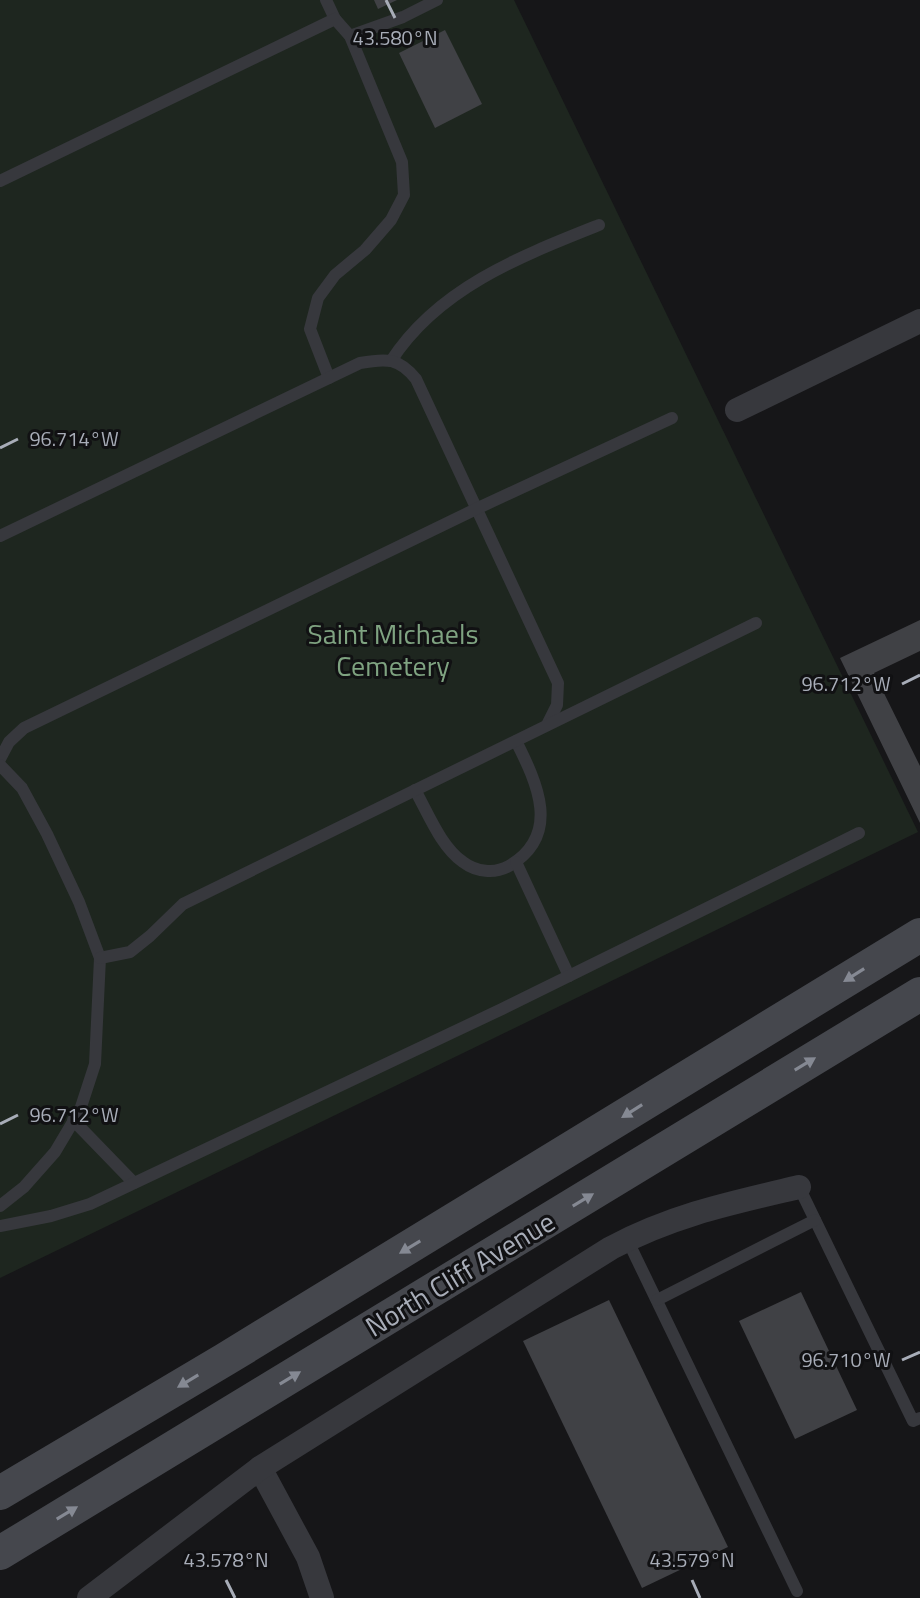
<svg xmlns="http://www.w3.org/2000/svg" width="920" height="1598" font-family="'Titillium Web',sans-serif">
	<rect width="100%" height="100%" fill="#161618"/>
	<path fill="#1e261f" d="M0 0H514L918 832 0 1278Z"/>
	<g fill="#404145">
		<path d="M374 0H397L378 9Z"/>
		<path d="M445 30 482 104 435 128 399 53Z"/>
		<path d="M920 620V651L874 673 920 766V823L840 658Z"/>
		<path d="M801 1292 857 1410 795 1439 739 1321Z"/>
		<path d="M609 1300 728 1547 642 1588 523 1341Z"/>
	</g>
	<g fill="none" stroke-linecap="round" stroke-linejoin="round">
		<g stroke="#37383d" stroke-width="12">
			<path d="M326 0 335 19"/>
			<path d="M350 36 403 17 437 0"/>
			<path d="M0 181 335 19 350 36 402 162 404 195 391 220 365 250 335 275 318 298 310 329 329 378"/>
			<path d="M391 361C438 288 521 256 599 225"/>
			<path d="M0 536 360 363C387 358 399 358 416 379L558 683 557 705 547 725"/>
			<path d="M0 759 9 742 24 728 476 509 672 418"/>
			<path d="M0 765 22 788 47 834 79 902 100 958 95 1064 80 1110 55 1152 24 1187 0 1206"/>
			<path d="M415 790C428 813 441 847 463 862 476 872 495 874 509 866 562 835 537 783 516 741"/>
			<path d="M516 862 569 976"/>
			<path d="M100 958 130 952 150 936 183 904 756 623"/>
			<path d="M73 1120 134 1183"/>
			<path d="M799 1187 913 1421 920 1418"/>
			<path d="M0 1226 51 1216 90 1204 502 1009 859 833"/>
			<path d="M627 1239 797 1591"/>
			<path d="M657 1300 815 1220"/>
		</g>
		<g stroke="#37383d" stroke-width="24">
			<path d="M737 410 920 321"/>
			<path d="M260 1468 308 1557 322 1598"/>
			<path d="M89 1598 260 1468 611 1248C673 1215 731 1203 799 1187"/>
		</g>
		<g stroke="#45474d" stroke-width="34">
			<path d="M0 1493 224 1360 920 935"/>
			<path d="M0 1553 920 994"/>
		</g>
	</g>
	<defs><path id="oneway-solid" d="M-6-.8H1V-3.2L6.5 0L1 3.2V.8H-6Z" transform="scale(2)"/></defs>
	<g fill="#858993">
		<use href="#oneway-solid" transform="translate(854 975) rotate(148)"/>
		<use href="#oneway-solid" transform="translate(805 1064) rotate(-31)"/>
		<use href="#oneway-solid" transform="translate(632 1111) rotate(148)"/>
		<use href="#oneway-solid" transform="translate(583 1200) rotate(-31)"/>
		<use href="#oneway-solid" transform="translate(410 1247) rotate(149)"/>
		<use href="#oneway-solid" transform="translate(290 1378) rotate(-31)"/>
		<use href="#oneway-solid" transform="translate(188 1381) rotate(149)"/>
		<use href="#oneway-solid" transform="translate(67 1513) rotate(-31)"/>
	</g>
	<path fill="none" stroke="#a8adb8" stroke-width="3" d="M386 0 395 18M0 448 18 439M902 684 920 675M0 1124 18 1115M902 1360 920 1352M226 1580 235 1598M692 1580 700 1598"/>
	<g text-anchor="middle" stroke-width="6" stroke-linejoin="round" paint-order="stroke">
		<g font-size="28" fill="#7fa381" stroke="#111113">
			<text x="393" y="644">Saint Michaels<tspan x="393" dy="32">Cemetery</tspan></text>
		</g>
		<g font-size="28" fill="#a8adb8" stroke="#111113">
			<text transform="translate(460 1274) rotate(-31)" y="10">North Cliff Avenue</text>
		</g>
	</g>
	<g font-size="20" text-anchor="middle" fill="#a8adb8" stroke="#111113" stroke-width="6" stroke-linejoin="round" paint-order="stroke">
		<text x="395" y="45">43.580°N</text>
		<text x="74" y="446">96.714°W</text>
		<text x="846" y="691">96.712°W</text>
		<text x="74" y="1122">96.712°W</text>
		<text x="846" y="1367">96.710°W</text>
		<text x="226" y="1567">43.578°N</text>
		<text x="692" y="1567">43.579°N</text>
	</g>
</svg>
